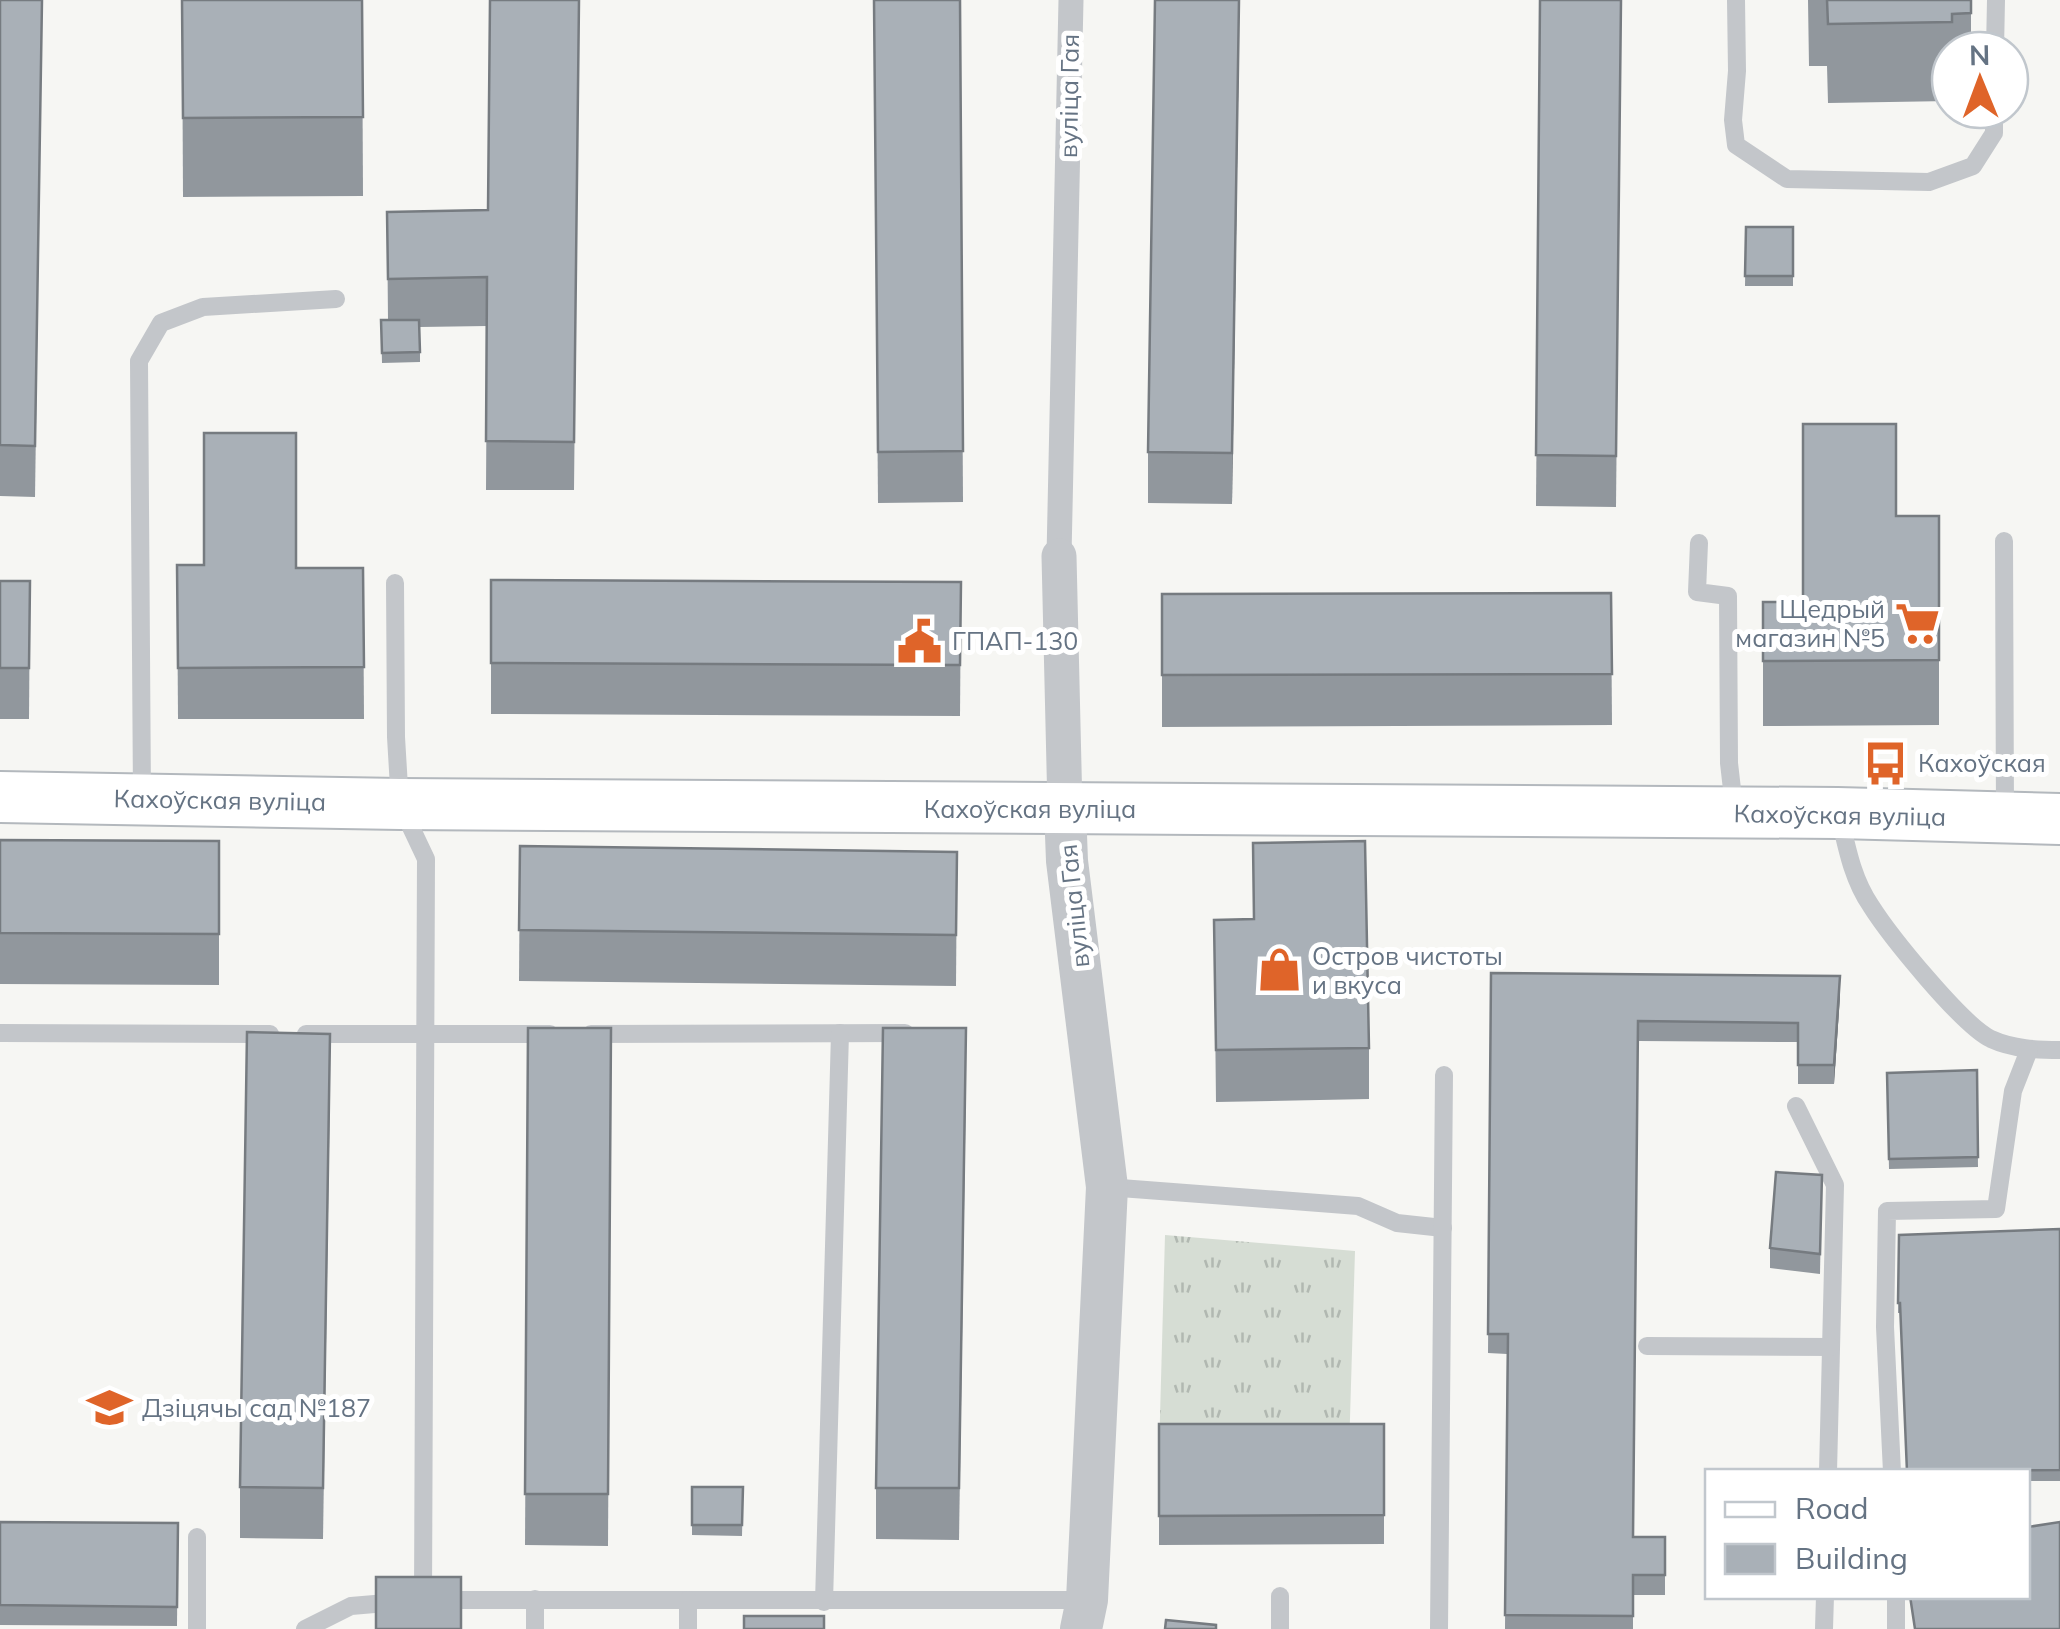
<svg xmlns="http://www.w3.org/2000/svg" width="2060" height="1629" font-family="Mulish,sans-serif">
	<defs>
		<pattern id="grass-tufts" width="24" height="20" patternUnits="userSpaceOnUse" patternTransform="scale(2.5)"><rect width="24" height="20" fill="#d6ddd4"/><path d="M3 7l-1-3M5 7V3M7 7l1-3M15 17l-1-3M17 17v-4M19 17l1-3" fill="none" stroke="#b1b8b1"/></pattern>
	</defs>
	<rect width="100%" height="100%" fill="#f6f6f3"/>
	<path fill="url(#grass-tufts)" d="M1165 1235 1355 1251 1349 1452 1159 1453Z"/>
	<g fill="none" stroke-linecap="round" stroke-linejoin="round">
		<defs>
			<path id="secondary" d="M0 797 400 804 1838 813 2060 819"/>
		</defs>
		<use href="#secondary" stroke="#b3b8bd" stroke-width="54"/>
		<g stroke="#c3c6ca" stroke-width="18">
			<path d="M1736 0 1737 71 1733 120 1736 145 1787 179 1929 182 1973 166 1994 133V110"/>
			<path d="M1995 50 1996 0"/>
			<path d="M2004 541 2005 816"/>
			<path d="M1699 543 1697 592 1728 596 1729 763 1734 807"/>
			<path d="M395 583 396 737 400 804 426 859 423 1600"/>
			<path d="M142 798 139 361 161 323 203 307 336 299"/>
			<path d="M1840 818C1847 849 1853 880 1871 906 1890 936 1962 1025 1991 1039 2013 1049 2037 1050 2060 1050"/>
			<path d="M0 1033 270 1034"/>
			<path d="M306 1034H550"/>
			<path d="M591 1034 905 1033"/>
			<path d="M1796 1106 1835 1185 1828 1472"/>
			<path d="M1107 1187 1358 1206 1397 1223 1443 1228"/>
			<path d="M1647 1346 1831 1347"/>
			<path d="M1892 1472 1885 1327 1887 1211 1996 1209 2013 1091 2029 1050"/>
			<path d="M1280 1596V1629"/>
			<path d="M1896 1596V1629"/>
			<path d="M535 1599V1629"/>
			<path d="M439 1600H1087"/>
			<path d="M688 1600V1629"/>
			<path d="M824 1602 840 1033"/>
			<path d="M197 1629V1537"/>
			<path d="M305 1629 351 1606 398 1602"/>
			<path d="M1439 1629 1444 1075"/>
			<path d="M1824 1629 1825 1596"/>
		</g>
		<path stroke="#c3c6ca" stroke-width="25" d="M1059 556 1071 0"/>
		<path stroke="#c3c6ca" stroke-width="35" d="M1059 556 1065 809"/>
		<path stroke="#c3c6ca" stroke-width="42" d="M1065 809 1067 861 1107 1187 1087 1600 1081 1629"/>
		<use href="#secondary" stroke="#fff" stroke-width="50"/>
	</g>
	<g fill="#91979d">
		<path d="M0 0H42L35 497 0 496Z"/>
		<path d="M182 0H362L363 196 183 197Z"/>
		<path d="M579 0 574 490H486L487 326 420 327V362L382 363 381 320H388L387 212 488 210Z"/>
		<path d="M874 0H960L963 502 878 503Z"/>
		<path d="M1540 0H1621L1616 507 1536 506Z"/>
		<path d="M1808 0H1971V50H1950V101L1828 103 1827 66H1809Z"/>
		<path d="M1239 37 1232 504 1148 503V452Z"/>
		<path d="M1746 227H1793V286H1745Z"/>
		<path d="M1896 516H1939V725L1763 726V602H1803Z"/>
		<path d="M177 565 363 568 364 719H178Z"/>
		<path d="M491 580 961 582 960 716 491 714Z"/>
		<path d="M0 581H30L29 719H0Z"/>
		<path d="M1611 593 1612 725 1162 727V594Z"/>
		<path d="M0 840 219 841V985L0 984Z"/>
		<path d="M1253 843 1369 1048V1099L1216 1102 1214 920 1253 919Z"/>
		<path d="M520 846 957 852 956 986 519 981Z"/>
		<path d="M1491 973 1840 996 1834 1084H1798V1042L1638 1041 1633 1537H1665V1595H1633V1629H1505L1507 1354 1488 1353Z"/>
		<path d="M528 1028H611L608 1546 525 1545Z"/>
		<path d="M1977 1070 1978 1167 1889 1169 1887 1073Z"/>
		<path d="M966 1080 959 1540 876 1539V1488Z"/>
		<path d="M330 1085 323 1539 240 1538V1487Z"/>
		<path d="M1822 1175 1820 1274 1770 1268V1248Z"/>
		<path d="M2060 1229V1481H2028V1472L1900 1313H1898L1899 1235Z"/>
		<path d="M1159 1424H1384V1544L1159 1545Z"/>
		<path d="M692 1487H743L742 1536 692 1535Z"/>
		<path d="M0 1522 178 1523 177 1626 0 1625Z"/>
	</g>
	<g fill="#767b80">
		<path d="M1239 0V37L1232 504V453Z"/>
		<path d="M1840 976V996L1834 1084V1065Z"/>
	</g>
	<g fill="#a9b0b7" stroke="#767b80" stroke-width="2.5">
		<path d="M0 0H42L35 446 0 445Z"/>
		<path d="M182 0H362L363 117 183 118Z"/>
		<path d="M490 0H579L574 442 486 441 487 277 388 279 387 212 488 210Z"/>
		<path d="M874 0H960L963 451 878 452Z"/>
		<path d="M1155 0H1239L1232 453 1148 452Z"/>
		<path d="M1540 0H1621L1616 456 1536 455Z"/>
		<path d="M1827 0H1971V13L1952 14V22L1828 24Z"/>
		<path d="M1746 227H1793V276H1745Z"/>
		<path d="M381 320H419L420 352 382 353Z"/>
		<path d="M1803 424H1896V516H1939V660L1763 661V602H1803Z"/>
		<path d="M204 433H296V568H363L364 667 178 668 177 565H204Z"/>
		<path d="M491 580 961 582 960 665 491 663Z"/>
		<path d="M0 581H30L29 668H0Z"/>
		<path d="M1611 593 1612 674 1162 675V594Z"/>
		<path d="M0 840 219 841V934L0 933Z"/>
		<path d="M1365 841 1369 1048 1216 1050 1214 920 1254 919 1253 843Z"/>
		<path d="M520 846 957 852 956 935 519 930Z"/>
		<path d="M1491 973 1840 976 1834 1065H1798V1023L1638 1021 1633 1537H1665V1575H1633V1616L1505 1615 1508 1334H1488Z"/>
		<path d="M528 1028H611L608 1494H525Z"/>
		<path d="M883 1028H966L959 1488H876Z"/>
		<path d="M247 1032 330 1034 323 1488 240 1487Z"/>
		<path d="M1977 1070 1978 1157 1889 1159 1887 1073Z"/>
		<path d="M1776 1172 1822 1175 1820 1254 1770 1248Z"/>
		<path d="M2060 1229V1470L1907 1472 1900 1303H1898L1899 1235Z"/>
		<path d="M1159 1424H1384V1515L1159 1516Z"/>
		<path d="M692 1487H743L742 1525H692Z"/>
		<path d="M0 1522 178 1523 177 1607 0 1605Z"/>
		<path d="M2060 1522V1629H1915L1910 1596H2028V1527Z"/>
		<rect x="376" y="1577" width="85" height="52"/>
		<rect x="744" y="1616" width="80" height="13"/>
		<path d="M1166 1620 1216 1625V1629H1165Z"/>
	</g>
	<defs>
		<symbol id="supermarket-bare" viewBox="-9 -9 18 18"><path d="M-6-5.5h2.5l.6 2H6L4.5 2H-2.5L-4.4-4H-6ZM-1.5 3.2a1.3 1.3 0 1 0 .1 0ZM3 3.2a1.3 1.3 0 1 0 .1 0Z" fill="#df6429" stroke="#fff" stroke-width="2.5" paint-order="stroke"/></symbol>
		<symbol id="civic-bare" viewBox="-9 -9 18 18"><path d="M-.6-6.5H3V-4.5H.6V-3L4-1V1h2V6H-6V1h2V-1L-.6-3ZM-1.2 2.5V6h2.4V2.5Z" fill="#df6429" stroke="#fff" stroke-width="2.5" paint-order="stroke"/></symbol>
		<symbol id="bus-bare" viewBox="-9 -9 18 18"><path d="M-5-6H5V4H4V6H2V4H-2V6H-4V4H-5ZM-3.5-4V0h7V-4ZM-3.5 1.2v1.5H-2V1.2ZM2 1.2v1.5H3.5V1.2Z" fill="#df6429" stroke="#fff" stroke-width="2.5" paint-order="stroke"/></symbol>
		<symbol id="shop-bare" viewBox="-9 -9 18 18"><path d="M-5-2.5h2.3a2.7 3.5 0 0 1 5.4 0H5L5.5 6h-11ZM-1.5-2.5h3a1.5 2.3 0 0 0-3 0Z" fill="#df6429" stroke="#fff" stroke-width="2.5" paint-order="stroke"/></symbol>
		<symbol id="school-bare" viewBox="-9 -9 18 18"><path d="M0-5L7-2L0 1L-7-2ZM-4 1L0 2.5L4 1V4Q0 6-4 4Z" fill="#df6429" stroke="#fff" stroke-width="2.5" paint-order="stroke"/></symbol>
	</defs>
	<g fill-rule="evenodd">
		<use href="#supermarket-bare" x="1886" y="592" width="63" height="63"/>
		<use href="#civic-bare" x="888" y="610" width="63" height="63"/>
		<use href="#bus-bare" x="1854" y="732" width="63" height="63"/>
		<use href="#shop-bare" x="1248" y="938" width="63" height="63"/>
		<use href="#school-bare" x="78" y="1376" width="63" height="63"/>
	</g>
	<g text-anchor="middle" stroke-width="10" stroke-linejoin="round" paint-order="stroke">
		<g font-size="25" fill="#657383" stroke="#fff">
			<text transform="translate(1069 96) rotate(-89)" y="9">вуліца Гая</text>
			<text transform="translate(220 800) rotate(1)" y="9">Кахоўская вуліца</text>
			<text x="1030" y="818">Кахоўская вуліца</text>
			<text transform="translate(1840 815) rotate(1)" y="9">Кахоўская вуліца</text>
			<text transform="translate(1074 906) rotate(-96)" y="9">вуліца Гая</text>
		</g>
		<g font-size="25" fill="#657383" stroke="#fff" text-anchor="start">
			<text x="1885" y="618" text-anchor="end">Щедрый<tspan x="1885" dy="29">магазин №5</tspan></text>
			<text x="952" y="650">ГПАП-130</text>
			<text x="1918" y="772">Кахоўская</text>
			<text x="1312" y="965">Остров чистоты<tspan x="1312" dy="29">и вкуса</tspan></text>
			<text x="142" y="1417">Дзіцячы сад №187</text>
		</g>
	</g>
	<rect x="1705" y="1469" width="325" height="130" fill="#ffffff" stroke="#c1c7cd" stroke-width="2.5"/>
	<rect x="1725" y="1502" width="50" height="15" fill="#ffffff" stroke="#c1c7cd" stroke-width="2.5"/>
	<text x="1795" y="1519" font-size="30" fill="#657383">Road</text>
	<rect x="1725" y="1544" width="50" height="30" fill="#a9b0b7" stroke="#c1c7cd" stroke-width="2.5"/>
	<text x="1795" y="1569" font-size="30" fill="#657383">Building</text>
	<g transform="translate(1980 80) rotate(359)"><circle r="48" fill="#ffffff" stroke="#c1c7cd" stroke-width="2.5"/>
	<path d="M0-8L18 38L0 25L-18 38Z" fill="#df6429"/>
	<text y="-15" font-size="28" font-weight="bold" text-anchor="middle" fill="#657383">N</text>
	</g>
</svg>
